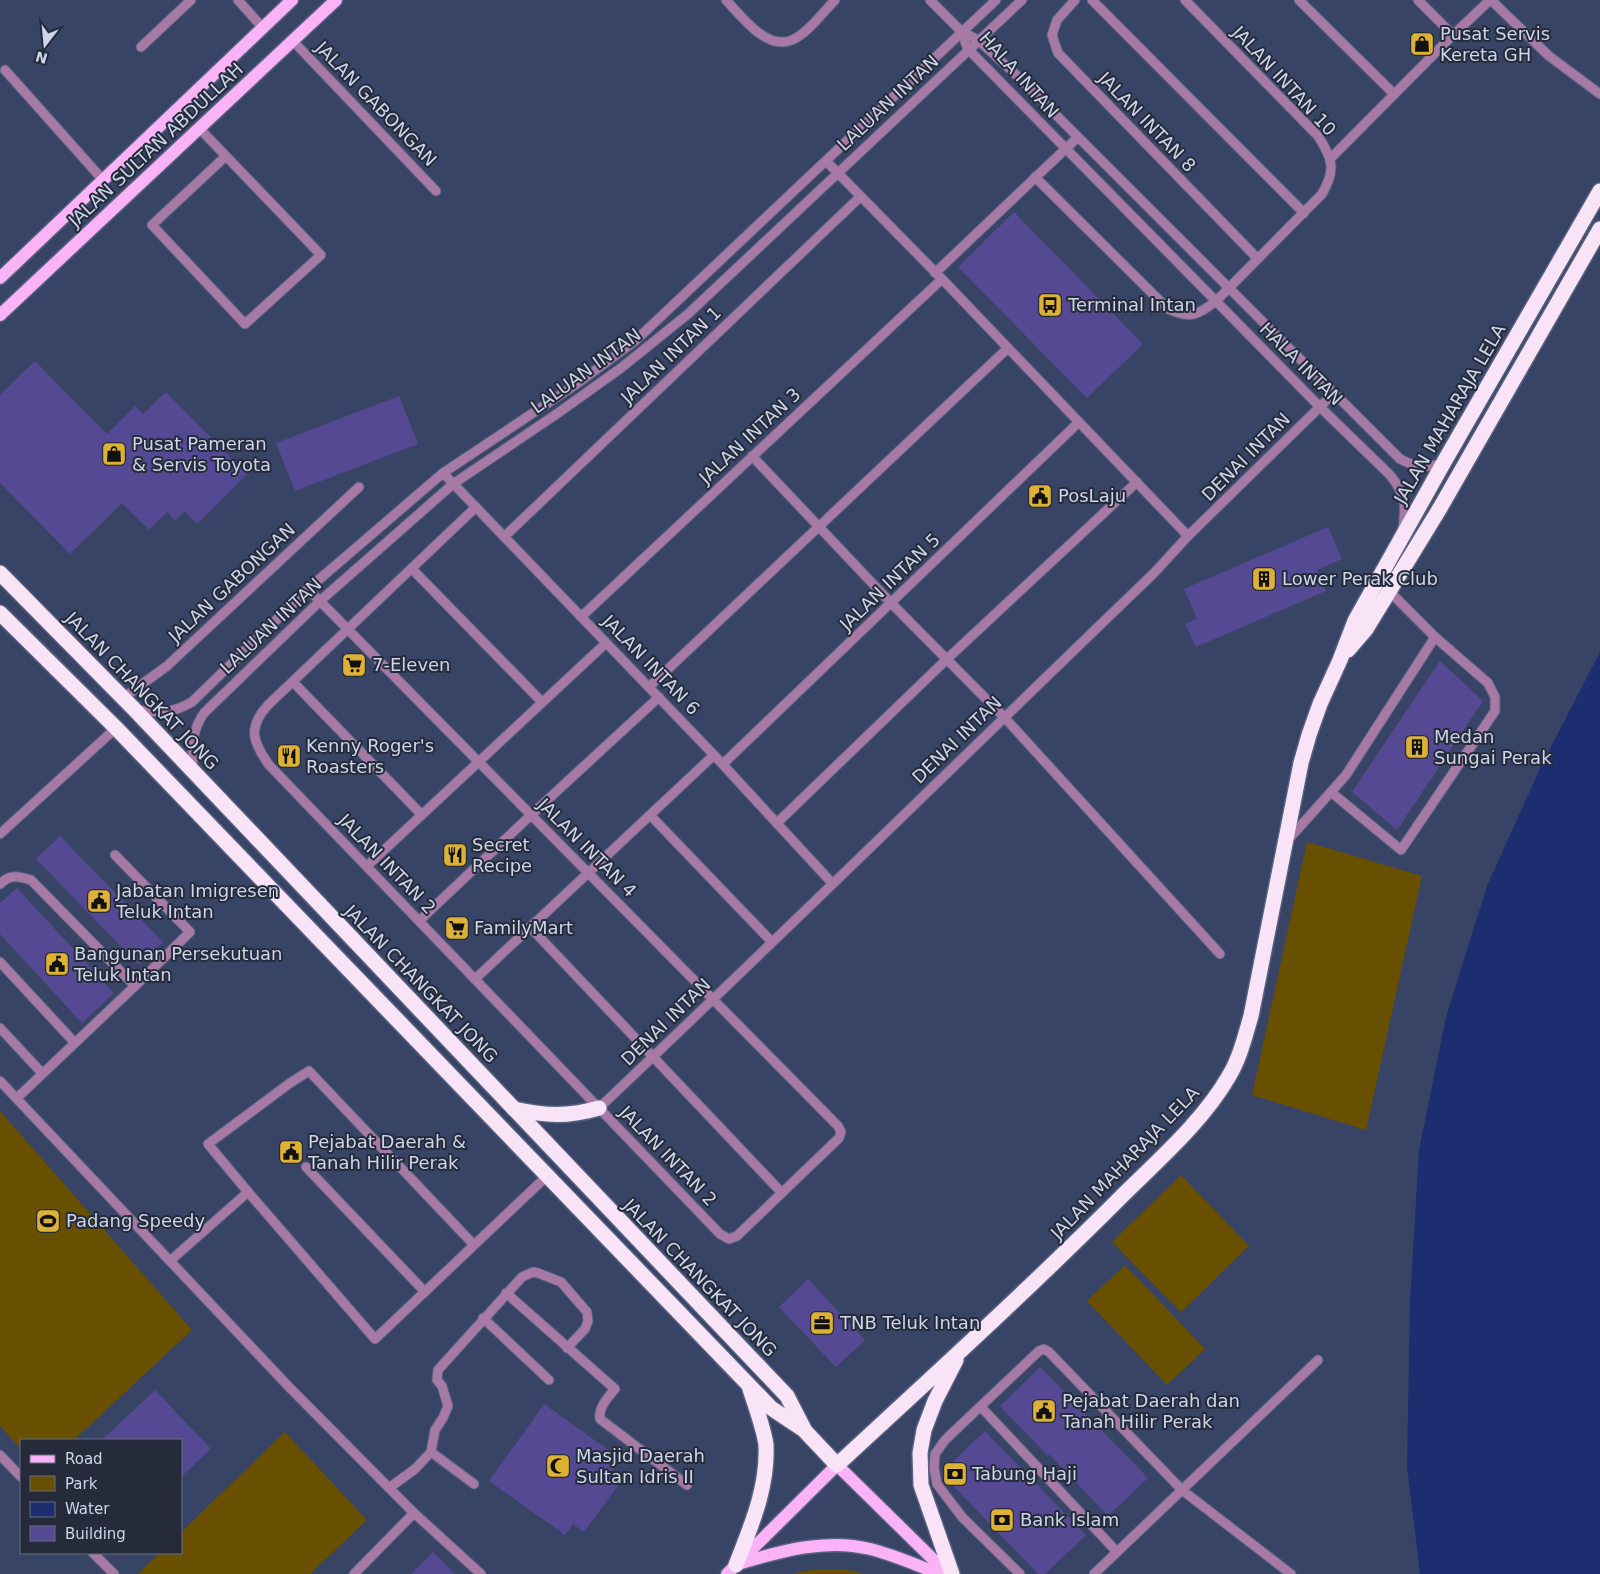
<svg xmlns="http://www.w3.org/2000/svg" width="1600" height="1574" font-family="'DejaVu Sans',sans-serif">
	<rect width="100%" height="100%" fill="#384465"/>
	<g fill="#685000">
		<path d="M1307 842 1422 876 1366 1130 1252 1095Z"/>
		<path d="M0 1111 192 1330 74 1440H21V1449L0 1426Z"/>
		<path d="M1181 1175 1249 1246 1181 1312 1112 1242Z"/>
		<path d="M1125 1265 1205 1349 1167 1385 1087 1301Z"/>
		<path d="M285 1432 367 1520 310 1574H138L160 1553H181V1532Z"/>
		<path d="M843 1569 866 1574H791L812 1570Z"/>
	</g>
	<path fill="#1c2d70" d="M1600 652V1574H1420L1407 1466 1410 1301 1419 1150 1446 1017 1487 886 1542 764Z"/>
	<g fill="#554993">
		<path d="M1014 212 1143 344 1087 398 958 267Z"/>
		<path d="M35 361 107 434 135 406 143 414 166 392 247 474 197 524 185 511 175 521 167 512 149 530 122 503 70 554 0 483V395Z"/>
		<path d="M399 396 418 444 295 491 276 443Z"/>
		<path d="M1328 527 1342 559 1317 570 1326 591 1196 647 1185 624 1197 619 1184 589Z"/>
		<path d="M1440 661 1483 701 1397 830 1352 792Z"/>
		<path d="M60 836 163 942 139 965 36 859Z"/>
		<path d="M17 888 114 993 82 1023 0 934V903Z"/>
		<path d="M808 1279 865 1340 836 1367 779 1307Z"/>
		<path d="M1040 1367 1148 1478 1108 1516 1049 1454 1048 1456 1000 1406Z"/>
		<path d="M155 1390 211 1449 181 1477V1440H102Z"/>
		<path d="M544 1404 621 1459 611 1472 622 1480 584 1532 573 1524 565 1535 489 1481Z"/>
		<path d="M985 1431 1086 1535 1045 1574H1038L941 1473Z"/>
		<path d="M433 1552 455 1574H411Z"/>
	</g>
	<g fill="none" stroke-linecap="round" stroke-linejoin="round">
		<defs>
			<g id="minor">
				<path d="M238 0 263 28"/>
				<path d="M726 0C741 16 767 51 792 40 807 34 824 11 835 0"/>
				<path d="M930 0 961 31 978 40 1012 71 1400 459C1415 467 1427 469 1442 463"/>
				<path d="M1075 0 1057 20 1052 35 1058 53 1257 258"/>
				<path d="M1092 0 1304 213"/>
				<path d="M1299 0 1394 94"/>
				<path d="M1418 0 1453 35"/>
				<path d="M1491 0 1549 56 1600 94"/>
				<path d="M961 31 968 49 1320 407 1390 475C1406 495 1406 504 1403 529"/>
				<path d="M293 41 436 191"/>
				<path d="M141 47 191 0"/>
				<path d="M5 70 103 180"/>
				<path d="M199 128 321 255 245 324 152 225 226 156"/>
				<path d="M1330 159 1453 35 1490 0"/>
				<path d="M826 161 942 279 1188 536"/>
				<path d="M1035 177 1168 309C1190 319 1197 316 1216 301L1322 194C1336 170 1333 159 1318 136L1185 0"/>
				<path d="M935 273 1078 137"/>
				<path d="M752 456 891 603 1004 717 1220 954"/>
				<path d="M443 473 714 755 832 883"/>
				<path d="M504 537 860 197"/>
				<path d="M412 569 542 702"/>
				<path d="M308 589C485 767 662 946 838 1126L841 1132 839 1138 737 1236 729 1239 720 1234 269 765C253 742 247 728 268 705L476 507"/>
				<path d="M581 617 942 279"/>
				<path d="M293 682 421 814"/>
				<path d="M649 687 1008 348"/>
				<path d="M123 698 167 666 359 487"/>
				<path d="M136 710C159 713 171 714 192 702L308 589 443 473 578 383 635 341 996 0"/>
				<path d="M723 764 1079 422"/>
				<path d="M193 770C192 748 191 732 204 713L320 601 453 484 558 413 621 368 688 314 1022 0"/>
				<path d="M1331 792 1401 850 1495 711V697L1488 683 1435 637"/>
				<path d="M650 815 772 942"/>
				<path d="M777 823 947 659 1137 482"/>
				<path d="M0 834 116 728"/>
				<path d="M1288 840 1346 775 1435 637 1390 592"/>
				<path d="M115 855 190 932 135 986"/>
				<path d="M367 866 606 643"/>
				<path d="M0 884C10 874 18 876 31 880L135 986 17 1098"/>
				<path d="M419 921 531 815 659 697"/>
				<path d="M530 927 782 1193"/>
				<path d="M0 962 74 1042"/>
				<path d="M475 979 714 755"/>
				<path d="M0 1028 42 1073"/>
				<path d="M0 1081 290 1388 414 1513 481 1574"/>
				<path d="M599 1108C786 931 969 751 1154 573L1188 536 1334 393"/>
				<path d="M306 1167 425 1292"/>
				<path d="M248 1192 208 1144 290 1083 309 1071 474 1245"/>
				<path d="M170 1261 248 1192 375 1339 548 1175"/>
				<path d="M506 1293 615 1389C608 1397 598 1408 600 1419L687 1485"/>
				<path d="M483 1318 549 1380"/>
				<path d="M981 1407 1117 1552"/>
				<path d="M431 1452 474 1484"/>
				<path d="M0 1455 21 1477"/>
				<path d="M389 1488 415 1469 431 1452 435 1430 443 1418 448 1406 442 1386 437 1380 438 1370 522 1277 533 1272 538 1273 561 1282 587 1312 588 1321 585 1329 567 1348"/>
				<path d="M93 1553 114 1574"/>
				<path d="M354 1574 414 1513"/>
				<path d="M1020 1574 962 1517 937 1484 934 1468 935 1454 945 1440 1039 1351 1044 1349 1049 1352 1182 1490 1291 1574"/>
				<path d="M1094 1574 1318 1360"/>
			</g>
			<g id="major">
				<path d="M0 278 292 0"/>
				<path d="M0 315 336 0"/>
				<path d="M738 1564C781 1551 826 1538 870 1549 894 1555 917 1565 939 1574"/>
				<path d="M727 1574 837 1465 948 1574"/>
			</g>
			<g id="highway">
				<path d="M0 573 135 710 787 1396 804 1429"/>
				<path d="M0 613 116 728 771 1408 804 1430 837 1465C931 1378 1027 1291 1118 1200 1156 1162 1202 1123 1229 1076 1240 1058 1245 1036 1251 1016L1301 763 1309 735 1320 704 1340 660 1355 621 1444 462 1600 191"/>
				<path d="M1348 650 1366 629 1440 508 1600 229"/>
				<path d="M514 1109C546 1116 568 1117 599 1108"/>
				<path d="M736 1565C751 1526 768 1488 766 1445 764 1429 755 1405 750 1389"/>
				<path d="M952 1574 921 1485 920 1453 924 1430 935 1401 956 1360"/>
			</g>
		</defs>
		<use href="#minor" stroke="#56617f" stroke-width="11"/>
		<use href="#major" stroke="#56617f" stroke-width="15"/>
		<use href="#highway" stroke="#56617f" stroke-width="18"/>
		<use href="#minor" stroke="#a67aa4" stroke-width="9"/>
		<use href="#major" stroke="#fbb3f7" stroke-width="12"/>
		<use href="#highway" stroke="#f8e3f7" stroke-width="15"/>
	</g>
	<defs>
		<symbol id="shop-square" viewBox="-11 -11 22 22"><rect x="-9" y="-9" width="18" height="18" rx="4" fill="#ddb133" stroke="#252b3a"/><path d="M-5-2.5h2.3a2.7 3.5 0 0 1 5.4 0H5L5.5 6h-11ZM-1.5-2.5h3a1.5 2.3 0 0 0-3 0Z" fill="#111"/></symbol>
		<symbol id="bus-square" viewBox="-11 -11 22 22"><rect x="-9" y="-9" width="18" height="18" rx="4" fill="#ddb133" stroke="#252b3a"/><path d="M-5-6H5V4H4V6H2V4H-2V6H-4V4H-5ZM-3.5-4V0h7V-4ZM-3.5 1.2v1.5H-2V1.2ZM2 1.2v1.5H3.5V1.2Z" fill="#111"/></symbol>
		<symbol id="civic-square" viewBox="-11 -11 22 22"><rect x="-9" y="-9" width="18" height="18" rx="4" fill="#ddb133" stroke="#252b3a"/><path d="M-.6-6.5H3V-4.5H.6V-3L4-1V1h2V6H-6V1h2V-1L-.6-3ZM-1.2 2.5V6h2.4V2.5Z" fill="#111"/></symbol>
		<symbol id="building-square" viewBox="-11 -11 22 22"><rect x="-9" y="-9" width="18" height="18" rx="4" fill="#ddb133" stroke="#252b3a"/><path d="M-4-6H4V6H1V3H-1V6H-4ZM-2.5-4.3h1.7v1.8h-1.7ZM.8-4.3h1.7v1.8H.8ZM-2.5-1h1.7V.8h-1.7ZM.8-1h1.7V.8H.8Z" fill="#111"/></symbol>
		<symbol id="supermarket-square" viewBox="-11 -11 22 22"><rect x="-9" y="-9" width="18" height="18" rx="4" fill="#ddb133" stroke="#252b3a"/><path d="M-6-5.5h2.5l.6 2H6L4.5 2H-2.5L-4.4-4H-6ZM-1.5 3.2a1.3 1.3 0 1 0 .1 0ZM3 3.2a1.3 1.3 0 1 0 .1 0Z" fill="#111"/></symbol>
		<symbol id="restaurant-square" viewBox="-11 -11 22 22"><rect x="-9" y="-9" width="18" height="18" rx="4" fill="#ddb133" stroke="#252b3a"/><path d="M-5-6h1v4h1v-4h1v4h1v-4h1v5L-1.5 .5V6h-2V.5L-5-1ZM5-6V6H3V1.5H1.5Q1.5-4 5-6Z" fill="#111"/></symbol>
		<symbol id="stadium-square" viewBox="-11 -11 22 22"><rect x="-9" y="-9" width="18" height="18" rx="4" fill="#ddb133" stroke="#252b3a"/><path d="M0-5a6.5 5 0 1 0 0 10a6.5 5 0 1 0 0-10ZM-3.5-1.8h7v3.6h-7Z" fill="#111"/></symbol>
		<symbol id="office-square" viewBox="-11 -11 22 22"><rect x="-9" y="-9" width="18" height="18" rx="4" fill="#ddb133" stroke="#252b3a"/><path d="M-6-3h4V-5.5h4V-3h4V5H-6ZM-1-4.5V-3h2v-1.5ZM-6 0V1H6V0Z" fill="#111"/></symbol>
		<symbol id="mosque-square" viewBox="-11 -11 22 22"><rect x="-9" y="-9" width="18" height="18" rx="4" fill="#ddb133" stroke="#252b3a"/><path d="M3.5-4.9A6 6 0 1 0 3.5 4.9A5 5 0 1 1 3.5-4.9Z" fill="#111"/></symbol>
		<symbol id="bank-square" viewBox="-11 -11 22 22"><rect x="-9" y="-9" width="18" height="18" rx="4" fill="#ddb133" stroke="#252b3a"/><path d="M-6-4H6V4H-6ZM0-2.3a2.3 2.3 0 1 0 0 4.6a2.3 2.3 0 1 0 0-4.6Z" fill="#111"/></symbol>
	</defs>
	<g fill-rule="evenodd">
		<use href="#shop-square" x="1408" y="30" width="28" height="28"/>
		<use href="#bus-square" x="1036" y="291" width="28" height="28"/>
		<use href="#shop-square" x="100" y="440" width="28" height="28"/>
		<use href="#civic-square" x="1026" y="482" width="28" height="28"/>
		<use href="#building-square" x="1250" y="565" width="28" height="28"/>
		<use href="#supermarket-square" x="340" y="651" width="28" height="28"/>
		<use href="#building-square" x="1403" y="733" width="28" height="28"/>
		<use href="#restaurant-square" x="275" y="742" width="28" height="28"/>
		<use href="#restaurant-square" x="441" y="841" width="28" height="28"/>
		<use href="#civic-square" x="85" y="887" width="28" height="28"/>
		<use href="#supermarket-square" x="443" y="914" width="28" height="28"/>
		<use href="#civic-square" x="43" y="950" width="28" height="28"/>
		<use href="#civic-square" x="277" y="1138" width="28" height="28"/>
		<use href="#stadium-square" x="34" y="1207" width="28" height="28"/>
		<use href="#office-square" x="808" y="1309" width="28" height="28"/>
		<use href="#civic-square" x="1030" y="1397" width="28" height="28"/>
		<use href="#mosque-square" x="544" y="1452" width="28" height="28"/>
		<use href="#bank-square" x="941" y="1460" width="28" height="28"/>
		<use href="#bank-square" x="988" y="1506" width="28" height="28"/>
	</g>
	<g text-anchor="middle" stroke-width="4" stroke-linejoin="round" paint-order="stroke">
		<g font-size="18" fill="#cdd5e9" stroke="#252b3a" text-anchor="start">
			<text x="1440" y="40">Pusat Servis<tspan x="1440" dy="21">Kereta GH</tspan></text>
			<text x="1068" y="311">Terminal Intan</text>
			<text x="132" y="450">Pusat Pameran<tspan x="132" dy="21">&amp; Servis Toyota</tspan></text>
			<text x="1058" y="502">PosLaju</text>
			<text x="1282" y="585">Lower Perak Club</text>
			<text x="372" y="671">7-Eleven</text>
			<text x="1434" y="743">Medan<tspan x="1434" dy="21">Sungai Perak</tspan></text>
			<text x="306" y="752">Kenny Roger's<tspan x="306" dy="21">Roasters</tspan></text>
			<text x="472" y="851">Secret<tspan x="472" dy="21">Recipe</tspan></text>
			<text x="116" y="897">Jabatan Imigresen<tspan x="116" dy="21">Teluk Intan</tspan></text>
			<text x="474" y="934">FamilyMart</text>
			<text x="74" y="960">Bangunan Persekutuan<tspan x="74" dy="21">Teluk Intan</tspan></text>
			<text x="308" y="1148">Pejabat Daerah &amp;<tspan x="308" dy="21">Tanah Hilir Perak</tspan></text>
			<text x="66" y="1227">Padang Speedy</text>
			<text x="840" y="1329">TNB Teluk Intan</text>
			<text x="1062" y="1407">Pejabat Daerah dan<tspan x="1062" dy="21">Tanah Hilir Perak</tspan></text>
			<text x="576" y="1462">Masjid Daerah<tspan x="576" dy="21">Sultan Idris II</tspan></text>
			<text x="972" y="1480">Tabung Haji</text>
			<text x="1020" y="1526">Bank Islam</text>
		</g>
		<g font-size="18" fill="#cdd5e9" stroke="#252b3a">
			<text transform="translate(1019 75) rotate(48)" y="6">HALA INTAN</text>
			<text transform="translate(1284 81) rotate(47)" y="6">JALAN INTAN 10</text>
			<text transform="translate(888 103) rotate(-43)" y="6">LALUAN INTAN</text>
			<text transform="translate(376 104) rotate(46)" y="6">JALAN GABONGAN</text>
			<text transform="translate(1147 122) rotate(46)" y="6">JALAN INTAN 8</text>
			<text transform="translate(156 145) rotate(-43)" y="6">JALAN SULTAN ABDULLAH</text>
			<text transform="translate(671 355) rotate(-44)" y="6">JALAN INTAN 1</text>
			<text transform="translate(1301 364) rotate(45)" y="6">HALA INTAN</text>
			<text transform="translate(586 371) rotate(-36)" y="6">LALUAN INTAN</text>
			<text transform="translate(1450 414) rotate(-60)" y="6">JALAN MAHARAJA LELA</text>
			<text transform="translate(750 436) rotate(-43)" y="6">JALAN INTAN 3</text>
			<text transform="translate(1246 457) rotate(-45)" y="6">DENAI INTAN</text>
			<text transform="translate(890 582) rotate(-44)" y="6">JALAN INTAN 5</text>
			<text transform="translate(232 583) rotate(-43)" y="6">JALAN GABONGAN</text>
			<text transform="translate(271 626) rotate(-43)" y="6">LALUAN INTAN</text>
			<text transform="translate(651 665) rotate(46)" y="6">JALAN INTAN 6</text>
			<text transform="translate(142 691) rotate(46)" y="6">JALAN CHANGKAT JONG</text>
			<text transform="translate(957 740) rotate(-44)" y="6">DENAI INTAN</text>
			<text transform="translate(587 848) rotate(45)" y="6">JALAN INTAN 4</text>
			<text transform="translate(387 864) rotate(46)" y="6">JALAN INTAN 2</text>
			<text transform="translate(421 984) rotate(46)" y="6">JALAN CHANGKAT JONG</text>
			<text transform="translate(666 1022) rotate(-44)" y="6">DENAI INTAN</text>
			<text transform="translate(668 1156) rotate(46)" y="6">JALAN INTAN 2</text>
			<text transform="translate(1125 1163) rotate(-46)" y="6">JALAN MAHARAJA LELA</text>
			<text transform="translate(700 1278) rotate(46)" y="6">JALAN CHANGKAT JONG</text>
		</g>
	</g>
	<rect x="20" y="1439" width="162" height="115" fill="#252b3a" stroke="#686f80"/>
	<rect x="30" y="1455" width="25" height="8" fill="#fbb3f7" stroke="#686f80"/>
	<text x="65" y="1464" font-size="15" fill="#cdd5e9">Road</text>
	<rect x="30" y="1476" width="25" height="15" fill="#685000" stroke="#686f80"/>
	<text x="65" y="1489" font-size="15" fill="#cdd5e9">Park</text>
	<rect x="30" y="1502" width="25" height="15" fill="#1c2d70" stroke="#686f80"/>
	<text x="65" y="1514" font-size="15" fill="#cdd5e9">Water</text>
	<rect x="30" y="1526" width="25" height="15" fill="#554993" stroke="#686f80"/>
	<text x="65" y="1539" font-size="15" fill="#cdd5e9">Building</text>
	<g transform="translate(45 45) rotate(196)" stroke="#252b3a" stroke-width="4" paint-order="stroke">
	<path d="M0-4L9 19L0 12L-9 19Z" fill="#cdd5e9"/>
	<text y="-8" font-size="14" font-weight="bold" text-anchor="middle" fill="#cdd5e9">N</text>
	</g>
</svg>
